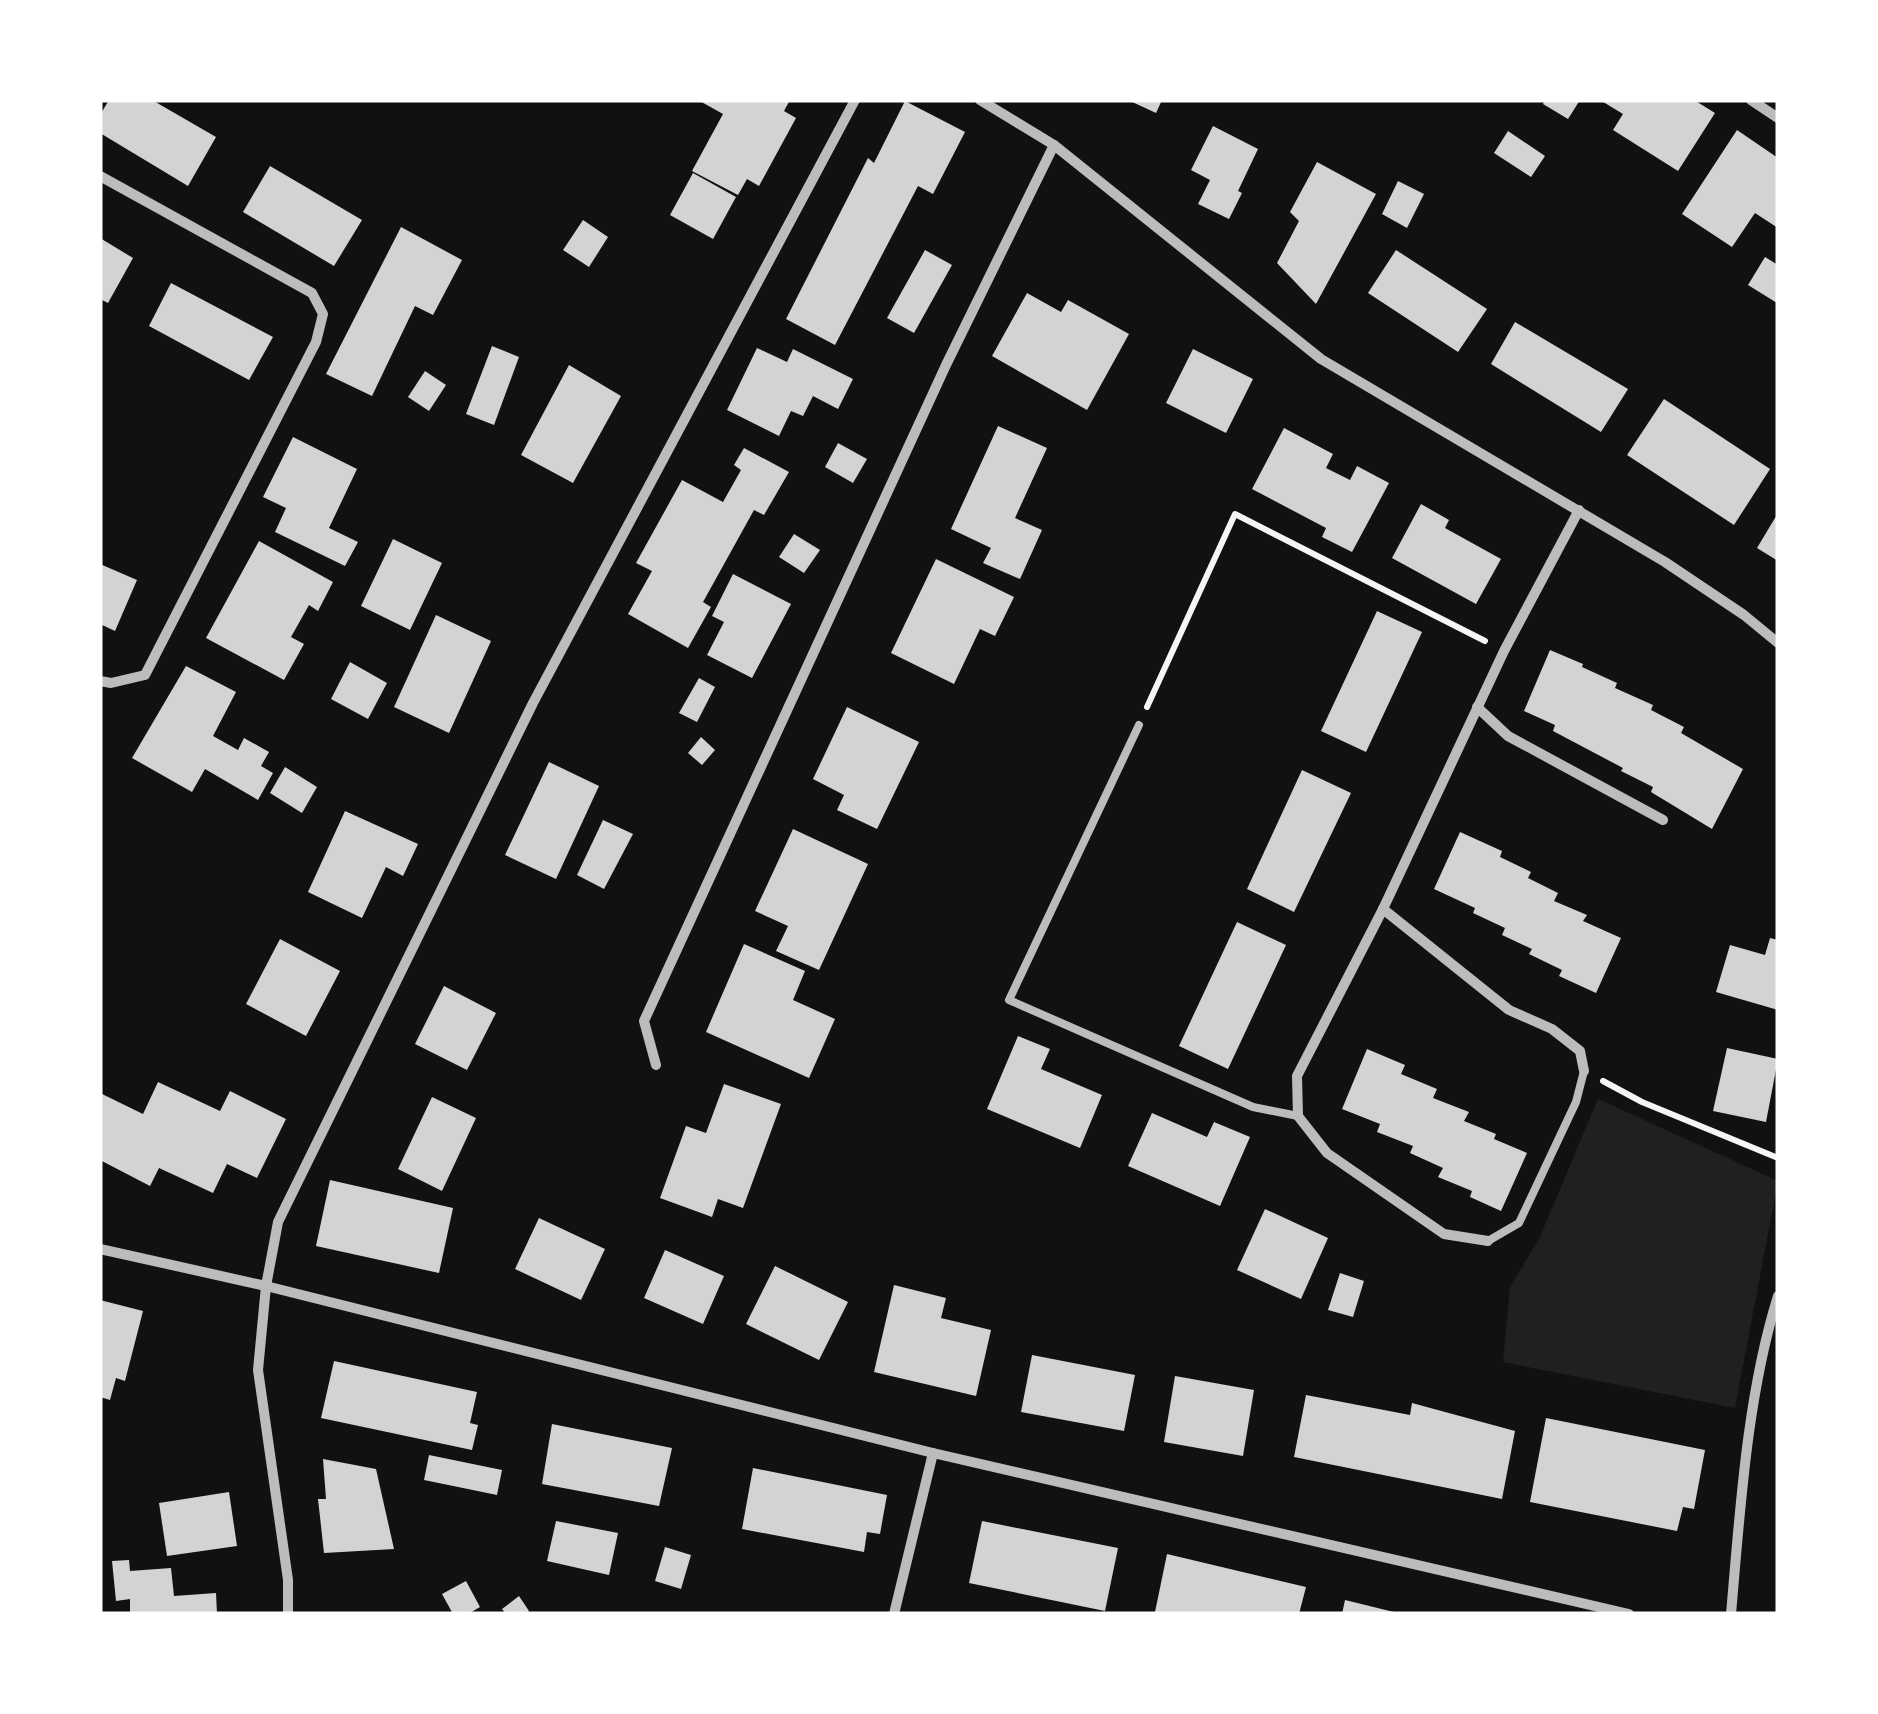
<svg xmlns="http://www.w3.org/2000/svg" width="1878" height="1714" font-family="Montserrat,sans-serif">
	<rect width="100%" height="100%" fill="#111"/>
	<path fill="#202020" d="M1598 1099 1778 1181 1735 1408 1503 1362 1510 1287 1539 1239Z"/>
	<g fill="#d3d3d3">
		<path d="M109 100H152L216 137 188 186 100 133V115Z"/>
		<path d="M698 100H790L784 111 796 118 759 186 747 179 738 195 692 171 723 114Z"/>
		<path d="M1128 100H1162L1156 113Z"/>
		<path d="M1545 100H1580L1568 119 1543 104Z"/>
		<path d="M1600 100H1694L1715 113 1678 171 1613 130 1623 114Z"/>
		<path d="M905 101 965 132 933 194 918 186 835 345 786 319 868 158 874 163Z"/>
		<path d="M1213 126 1258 149 1238 191 1242 193 1229 219 1198 204 1210 180 1191 170Z"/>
		<path d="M1737 130 1778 158V228L1755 213 1732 247 1682 214Z"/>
		<path d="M1508 131 1545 156 1531 177 1494 153Z"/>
		<path d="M1317 162 1376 194 1316 304 1277 263 1299 221 1290 212Z"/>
		<path d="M270 166 362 220 334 266 243 212Z"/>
		<path d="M693 173 736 197 713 239 670 215Z"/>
		<path d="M1398 181 1424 194 1407 228 1382 214Z"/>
		<path d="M583 220 608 237 589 267 563 250Z"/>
		<path d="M401 227 462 260 433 315 415 306 372 396 326 374Z"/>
		<path d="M100 238 133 258 108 303 100 299Z"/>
		<path d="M925 250 952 265 914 333 887 318Z"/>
		<path d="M1396 250 1487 309 1458 352 1368 293Z"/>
		<path d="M1765 257 1778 265 1777 303 1748 285Z"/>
		<path d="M171 283 273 337 249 380 149 326Z"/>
		<path d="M1027 293 1061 312 1068 300 1129 334 1087 410 992 356Z"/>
		<path d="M1515 322 1628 389 1601 432 1491 364Z"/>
		<path d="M492 346 519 357 494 425 466 414Z"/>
		<path d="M757 348 787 362 793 349 853 379 838 409 813 396 803 416 791 411 779 436 727 410Z"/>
		<path d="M1193 349 1253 379 1226 433 1166 403Z"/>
		<path d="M569 365 621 396 573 483 521 455Z"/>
		<path d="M425 371 446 385 429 411 408 397Z"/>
		<path d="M1664 399 1770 469 1734 525 1627 455Z"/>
		<path d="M998 426 1047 448 1015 518 1042 530 1020 579 983 563 991 548 951 529Z"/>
		<path d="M1284 428 1333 454 1326 468 1350 480 1357 466 1389 483 1352 552 1322 537 1326 528 1252 489Z"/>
		<path d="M293 437 357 469 329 528 358 542 345 566 275 532 286 508 263 497Z"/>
		<path d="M838 443 867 459 853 483 825 467Z"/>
		<path d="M744 448 789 472 764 515 754 510 703 602 711 607 688 648 628 614 652 571 636 563 682 480 723 502 741 470 734 465Z"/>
		<path d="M1421 504 1449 520 1445 528 1501 559 1476 604 1392 558Z"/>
		<path d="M1778 513V561L1757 548Z"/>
		<path d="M794 534 820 550 804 573 779 557Z"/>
		<path d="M393 539 442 563 410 630 361 606Z"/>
		<path d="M259 541 333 582 318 611 309 605 291 637 304 644 284 680 206 638Z"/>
		<path d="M936 559 1014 597 995 636 980 629 954 684 891 653Z"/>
		<path d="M100 564 137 580 115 631 100 624Z"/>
		<path d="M733 574 791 604 752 678 707 655 724 622 712 616Z"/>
		<path d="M1377 611 1422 632 1366 752 1321 731Z"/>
		<path d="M436 615 491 641 449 733 394 707Z"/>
		<path d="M1550 650 1583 664 1582 667 1617 683 1615 688 1653 705 1651 710 1684 727 1681 733 1743 769 1712 829 1651 792 1653 787 1621 771 1623 768 1553 731 1555 725 1524 711Z"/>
		<path d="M350 662 387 683 368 719 331 699Z"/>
		<path d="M186 666 236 692 213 736 238 750 244 738 269 752 261 766 273 773 258 800 205 769 192 792 132 758Z"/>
		<path d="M699 678 715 687 697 722 679 713Z"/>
		<path d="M847 707 919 742 877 829 837 810 844 795 813 779Z"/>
		<path d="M701 737 715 750 702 765 688 753Z"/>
		<path d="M549 762 599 786 556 879 505 855Z"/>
		<path d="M285 767 317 787 302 813 270 793Z"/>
		<path d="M1302 770 1351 793 1294 912 1247 889Z"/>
		<path d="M345 811 418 844 403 876 386 867 362 918 308 892Z"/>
		<path d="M603 820 633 834 604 889 577 875Z"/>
		<path d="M793 829 868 864 819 970 776 951 788 926 755 911Z"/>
		<path d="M1460 832 1502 851 1500 857 1531 872 1528 878 1558 893 1554 901 1587 915 1583 921 1621 938 1596 993 1559 976 1562 970 1529 954 1532 949 1502 935 1505 928 1473 913 1475 908 1434 889Z"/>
		<path d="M1237 922 1286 945 1228 1069 1179 1046Z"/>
		<path d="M1770 938 1778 940V1010L1716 992 1730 945 1765 955Z"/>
		<path d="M280 939 340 971 306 1036 246 1004Z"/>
		<path d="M744 944 805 971 793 1000 835 1019 809 1078 706 1032Z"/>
		<path d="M444 986 496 1013 467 1070 415 1044Z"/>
		<path d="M1018 1036 1050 1049 1041 1069 1102 1095 1080 1148 987 1109Z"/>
		<path d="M1727 1048 1778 1059 1766 1122 1713 1111Z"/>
		<path d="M1367 1049 1405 1065 1401 1074 1437 1089 1433 1098 1469 1112 1464 1121 1496 1134 1494 1139 1527 1153 1501 1211 1470 1197 1472 1191 1438 1177 1443 1168 1410 1153 1413 1146 1377 1132 1380 1124 1342 1109Z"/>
		<path d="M158 1082 220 1111 230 1091 286 1119 257 1178 227 1164 213 1193 159 1168 150 1186 100 1160V1093L143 1114Z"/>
		<path d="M724 1084 781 1104 743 1208 718 1199 712 1217 660 1198 686 1126 706 1133Z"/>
		<path d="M432 1097 476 1118 442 1191 398 1169Z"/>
		<path d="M1152 1113 1207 1137 1214 1122 1250 1137 1220 1206 1128 1166Z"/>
		<path d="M330 1180 453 1208 439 1273 316 1246Z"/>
		<path d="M1265 1209 1328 1238 1301 1299 1237 1270Z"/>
		<path d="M539 1218 605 1249 581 1300 515 1269Z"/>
		<path d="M665 1250 724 1276 703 1324 644 1298Z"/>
		<path d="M775 1266 848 1302 819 1360 746 1324Z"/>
		<path d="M1340 1273 1364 1281 1353 1317 1328 1310Z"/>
		<path d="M894 1285 946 1298 941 1318 991 1330 976 1396 874 1372Z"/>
		<path d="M100 1300 143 1311 125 1381 116 1378 110 1400 100 1397Z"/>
		<path d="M1032 1355 1135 1375 1124 1431 1021 1412Z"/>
		<path d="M334 1361 477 1392 470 1423 478 1425 472 1450 321 1418Z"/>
		<path d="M1175 1376 1254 1390 1243 1456 1164 1442Z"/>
		<path d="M1306 1395 1410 1415 1412 1403 1515 1431 1502 1499 1294 1457Z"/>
		<path d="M1546 1418 1705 1450 1694 1509 1683 1507 1677 1531 1530 1502Z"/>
		<path d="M552 1424 672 1448 659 1506 542 1484Z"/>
		<path d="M429 1455 502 1470 497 1495 424 1480Z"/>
		<path d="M323 1459 376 1469 394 1549 324 1553 318 1499H326Z"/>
		<path d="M753 1468 887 1495 880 1534 867 1532 864 1552 742 1529Z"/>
		<path d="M229 1492 237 1546 167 1556 159 1503Z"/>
		<path d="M556 1521 618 1533 609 1575 547 1561Z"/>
		<path d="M982 1521 1118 1548 1105 1611 969 1583Z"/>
		<path d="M665 1547 691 1555 681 1589 655 1581Z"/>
		<path d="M1167 1554 1306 1587 1299 1614 1155 1612Z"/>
		<path d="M129 1560 130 1571 171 1568 174 1596 216 1593 217 1614H130V1599L116 1601 112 1561Z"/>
		<path d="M466 1581 480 1607 468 1614H453L442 1594Z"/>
		<path d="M519 1596 529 1611 525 1614H506L502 1609Z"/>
		<path d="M1345 1600 1398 1613V1614H1342Z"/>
	</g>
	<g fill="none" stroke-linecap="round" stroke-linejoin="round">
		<g stroke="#f5f5f5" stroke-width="6">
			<path d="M1147 707 1235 514 1485 641"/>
			<path d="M1603 1081 1642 1102 1778 1158"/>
		</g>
		<g stroke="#bcbcbc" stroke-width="8">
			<path d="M1139 725 1009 1000 1253 1107 1298 1116"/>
			<path d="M1488 1241 1519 1223 1576 1102 1584 1071"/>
		</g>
		<g stroke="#bcbcbc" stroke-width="10">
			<path d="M980 100 1054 145 1321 359 1665 562 1744 615 1778 643"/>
			<path d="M1751 100 1778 118"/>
			<path d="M100 176 312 293 323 314 316 342 145 675 111 683 100 681"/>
			<path d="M1477 707 1508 736 1663 820"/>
			<path d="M1383 909 1509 1010 1552 1029 1580 1051 1584 1071"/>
			<path d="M656 1065 644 1021 946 365 1054 145"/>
			<path d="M1488 1241 1444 1234 1327 1153 1298 1116 1297 1076 1383 909 1504 651 1579 510"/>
			<path d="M100 1249 266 1286 933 1453 1629 1614"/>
			<path d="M288 1614V1580L258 1370 266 1286 278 1222 533 703 855 100"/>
			<path d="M894 1614 933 1453"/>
			<path d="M1731 1614C1740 1511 1747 1395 1778 1296"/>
		</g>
	</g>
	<rect width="1878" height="1714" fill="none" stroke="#ffffff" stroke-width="205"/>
</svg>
